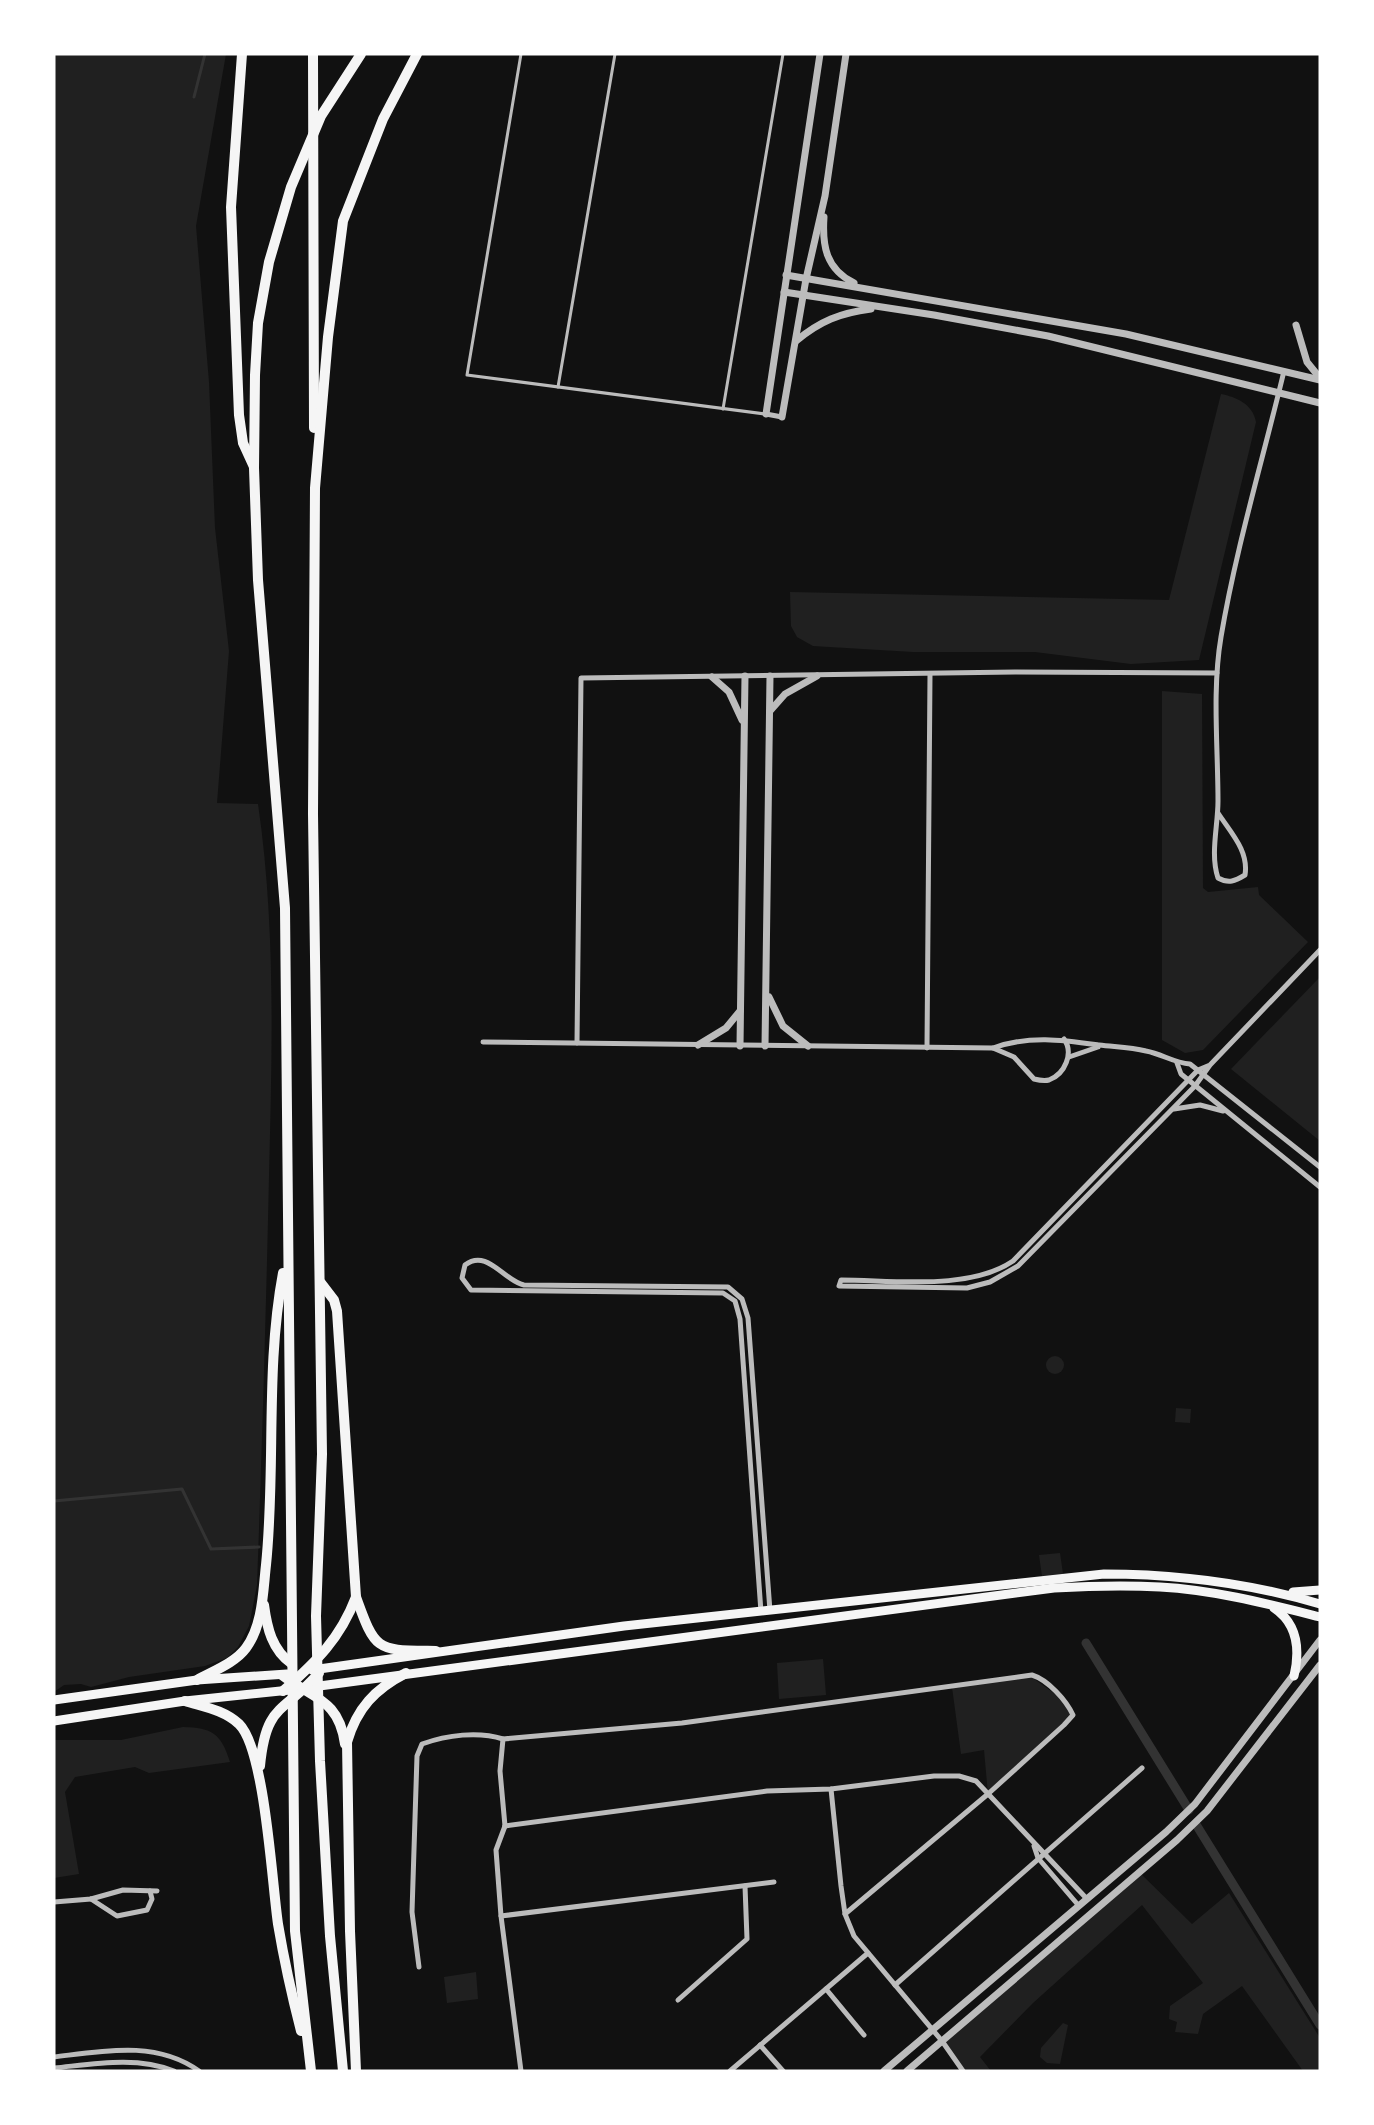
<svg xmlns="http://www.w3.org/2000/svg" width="1374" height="2125" font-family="Georgia,serif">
	<rect width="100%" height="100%" fill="#111"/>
	<g fill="#202020">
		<path d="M54 54H226L196 226 209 382 215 528 229 651 217 803 258 804C276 927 272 1052 269 1176 266 1313 262 1449 257 1585L249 1626 238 1647 227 1658 205 1666 129 1677 91 1687 81 1684 64 1685 54 1692Z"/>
		<path d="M1221 394C1236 397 1253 404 1256 422L1199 660 1131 664 1035 652H913L813 646 797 637 791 626 790 592 1169 600Z"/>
		<path d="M1162 691 1202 694 1203 888 1208 892 1258 887 1259 895 1308 942 1203 1050 1185 1053 1162 1040Z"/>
		<path d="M1320 977V1141L1231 1069Z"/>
		<circle cx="1055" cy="1365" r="9"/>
		<path d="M1176 1408 1191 1409 1190 1423 1175 1422Z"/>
		<path d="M1060 1553 1063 1574 1042 1576 1039 1555Z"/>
		<path d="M823 1659 826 1695 779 1699 777 1663Z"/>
		<path d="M1030 1676 1065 1701 1073 1715 988 1794 984 1750 961 1754 952 1687Z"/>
		<path d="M183 1727C212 1728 221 1733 230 1762L149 1773 135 1767 75 1777 65 1792 79 1874 54 1878V1740H121Z"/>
		<path d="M1140 1873 1192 1924 1229 1893 1320 2038V2071H1303L1242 1986 1203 2014 1198 2034 1175 2032 1177 2022 1169 2019 1170 2006 1203 1983 1142 1905 1033 2003 980 2057 991 2071H963L942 2041Z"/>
		<path d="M476 1972 478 1999 447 2003 444 1977Z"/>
		<path d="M1063 2023 1068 2025 1060 2064 1047 2063 1040 2057 1041 2048Z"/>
	</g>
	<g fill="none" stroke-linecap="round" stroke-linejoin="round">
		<g stroke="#333" stroke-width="3">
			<path d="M194 97 205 54"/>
			<path d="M54 1501 182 1489 211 1549 259 1547"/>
		</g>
		<g stroke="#333" stroke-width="9">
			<path d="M1086 1643 1189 1810"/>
			<path d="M1197 1826 1320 2025"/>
		</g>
		<g stroke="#bcbcbc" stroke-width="3">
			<path d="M521 54 467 375 765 414"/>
			<path d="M558 387 615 54"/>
			<path d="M723 409 783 54"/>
		</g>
		<g stroke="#bcbcbc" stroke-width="5">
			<path d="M766 414 782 417"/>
			<path d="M1218 813C1231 833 1249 851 1245 875 1235 881 1229 884 1218 878 1210 854 1218 826 1218 801 1218 747 1212 690 1221 637 1236 548 1263 459 1284 371"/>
			<path d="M483 1042 993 1048C1029 1035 1063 1040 1099 1045 1115 1047 1130 1047 1146 1051 1162 1054 1174 1063 1190 1064L1320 1167"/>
			<path d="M577 1043 581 678 1015 672 1217 673"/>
			<path d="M927 1048 930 675"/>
			<path d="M993 1048 1014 1057 1034 1079C1038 1080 1045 1081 1049 1080 1065 1074 1074 1053 1064 1039"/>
			<path d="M1069 1057 1098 1047"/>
			<path d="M1177 1063 1181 1074 1320 1187"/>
			<path d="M1210 1065 1198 1070 1013 1261C969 1291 893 1280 841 1280L839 1286 967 1288 990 1282 1018 1266 1195 1086 1210 1065 1320 950"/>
			<path d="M1174 1109 1200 1105 1223 1111"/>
			<path d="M761 1612 740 1319 735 1301 723 1293 471 1290 462 1278 465 1265C487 1248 504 1281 524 1285L728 1287 742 1299 748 1318 770 1611"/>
			<path d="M503 1739 500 1771 505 1826"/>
			<path d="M831 1789 841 1886 845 1914 854 1936 942 2041 963 2071"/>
			<path d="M505 1826 767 1791 831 1789 934 1776H959L976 1781 1087 1899"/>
			<path d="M505 1826 496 1850 501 1916 521 2071"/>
			<path d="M1034 1846 1038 1858 1079 1906"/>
			<path d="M91 1899 117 1916 147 1910 152 1899 150 1891"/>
			<path d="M54 1902 91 1899 123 1890 157 1891"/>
			<path d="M501 1916 774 1882"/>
			<path d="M419 1967 412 1912 417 1756 422 1744C447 1735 478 1731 503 1739L682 1723 1032 1675C1048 1680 1066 1700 1073 1715L1064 1725 988 1794 845 1914"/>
			<path d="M895 1985 1142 1768"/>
			<path d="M826 1989 864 2035"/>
			<path d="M678 2000 747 1939 745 1886"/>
			<path d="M760 2045 783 2071"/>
			<path d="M54 2057C103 2051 156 2040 199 2071"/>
			<path d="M54 2068C94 2064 136 2056 174 2071"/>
			<path d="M730 2071 868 1953"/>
		</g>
		<g stroke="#bcbcbc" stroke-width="7">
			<path d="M824 217C822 246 826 269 854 283"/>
			<path d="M786 275 1126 334 1320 380"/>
			<path d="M784 292 934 315 1048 336 1320 403"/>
			<path d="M1296 325 1307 362 1320 378"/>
			<path d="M796 341C820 321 840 313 871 309"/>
			<path d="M766 414 820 54"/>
			<path d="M782 417 806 279 825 196 846 54"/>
			<path d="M712 677 729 692 742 720"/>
			<path d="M770 711 785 694 817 676"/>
			<path d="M769 997 783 1026 808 1046"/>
			<path d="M698 1045 726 1028 740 1011"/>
			<path d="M740 1046 745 676"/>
			<path d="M765 1046 770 676"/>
			<path d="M884 2071 1166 1832 1195 1804 1320 1640"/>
			<path d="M907 2071 1177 1840 1207 1811 1320 1665"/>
		</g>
		<g stroke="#f5f5f5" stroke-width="9">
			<path d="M1293 1592 1320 1590"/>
			<path d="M1274 1608C1298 1624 1300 1650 1294 1676"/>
			<path d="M312 1670 624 1626 1104 1574C1178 1574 1249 1583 1320 1604"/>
			<path d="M312 1687 1054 1588C1089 1586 1125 1585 1160 1587 1215 1590 1268 1604 1320 1617"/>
			<path d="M54 1700 197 1680 287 1674"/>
			<path d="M54 1721 185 1701 290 1690"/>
		</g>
		<g stroke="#f5f5f5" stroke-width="10">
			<path d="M242 54 231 207 239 415 243 443 254 467"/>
			<path d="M313 54 314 428"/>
			<path d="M321 1283 334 1300 337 1311 356 1597C376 1653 377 1650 436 1651"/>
			<path d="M264 1605C267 1628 272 1650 292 1664"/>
			<path d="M282 1675C313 1699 339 1699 345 1744"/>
			<path d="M197 1680C213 1671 235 1663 246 1648 263 1625 263 1591 266 1565 276 1468 265 1369 283 1273"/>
			<path d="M283 1691C316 1662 340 1639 356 1597"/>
			<path d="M185 1701C204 1707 224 1710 239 1724 265 1749 272 1884 278 1924 284 1960 292 1996 301 2031"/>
			<path d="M260 1766C266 1703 283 1714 319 1673"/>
			<path d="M311 2071 295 1931 285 908 258 580 254 468 255 375 258 323 269 262 291 187 321 116 361 54"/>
			<path d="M343 2071 330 1936 320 1761 316 1616 322 1454 313 814 315 488 328 337 343 221 383 119 417 54"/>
			<path d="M356 2071 350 1931 347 1742C357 1708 375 1689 406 1673"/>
		</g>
	</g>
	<rect width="1374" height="2125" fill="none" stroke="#ffffff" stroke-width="111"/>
</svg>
